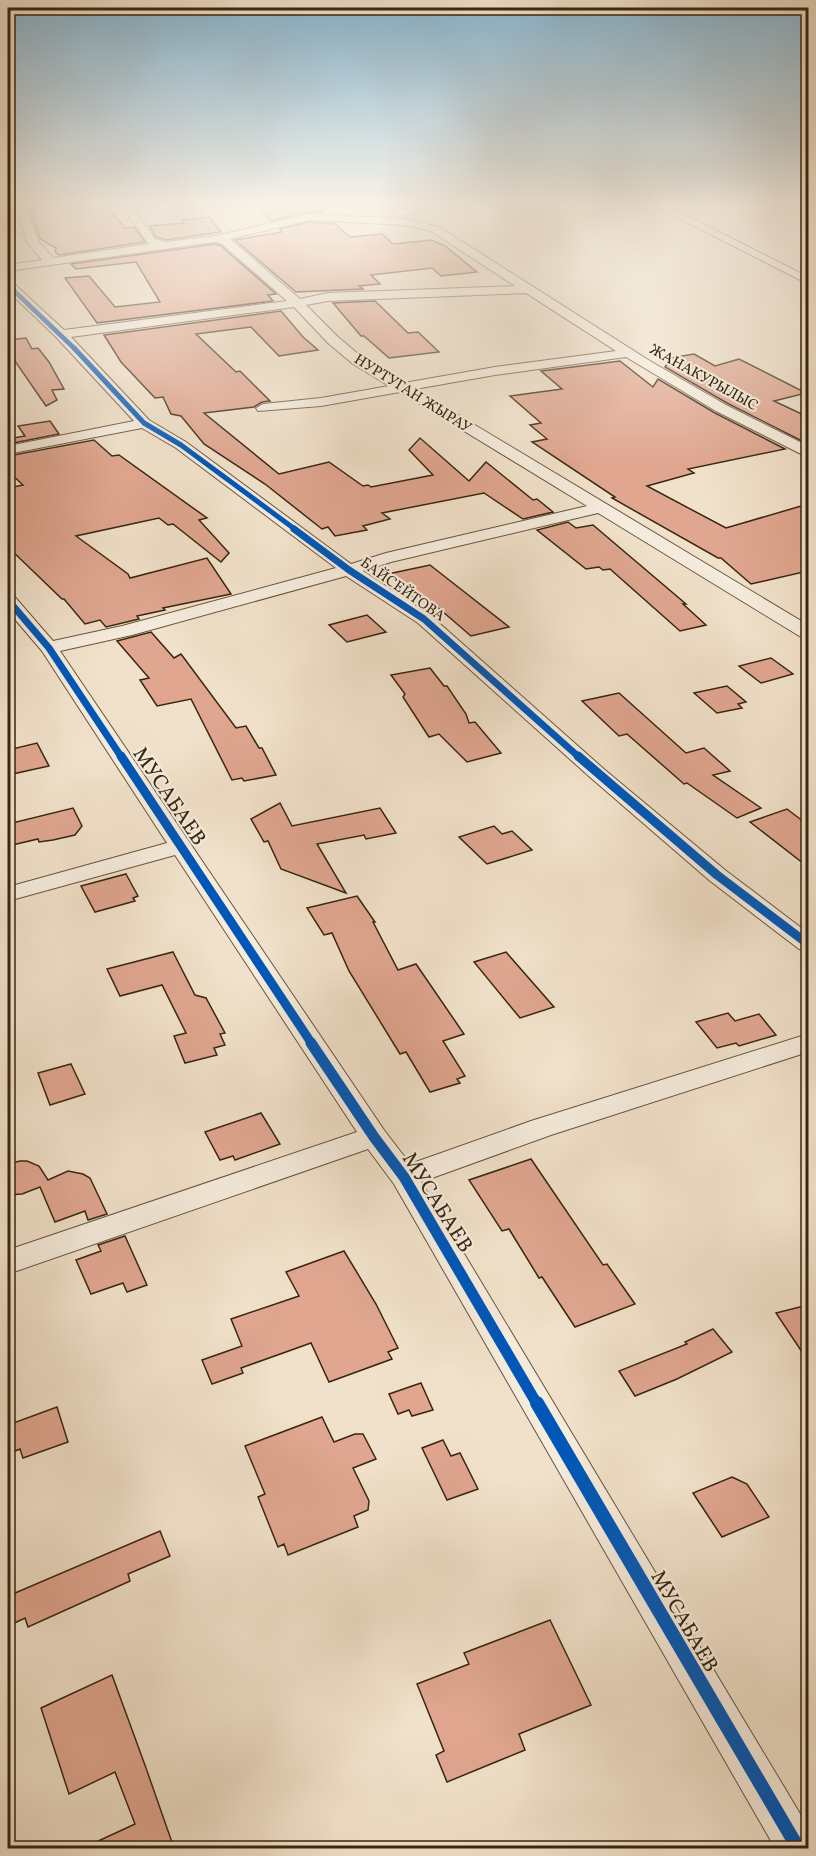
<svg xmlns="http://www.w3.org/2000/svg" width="816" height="1856" font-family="Vollkorn,serif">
	<rect width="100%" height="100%" fill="#f1e1ca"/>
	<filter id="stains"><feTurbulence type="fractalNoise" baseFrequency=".00333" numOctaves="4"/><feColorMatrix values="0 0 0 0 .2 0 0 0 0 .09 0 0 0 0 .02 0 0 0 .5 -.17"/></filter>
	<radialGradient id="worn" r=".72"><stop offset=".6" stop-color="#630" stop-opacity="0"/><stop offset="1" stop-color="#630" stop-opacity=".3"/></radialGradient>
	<g fill="#e0a690" stroke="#372610" stroke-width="1.5">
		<path d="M30 204H105L125 228 134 227 145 242 59 255 55 252 56 248 40 239 31 213H34Z"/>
		<path d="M255 204H314L323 212H308L271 221Z"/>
		<path d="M209 217 221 232 166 240 156 237 149 226 184 223 182 220Z"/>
		<path d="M309 222 335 224 350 237 382 234 393 244 431 240 445 246 477 272 441 276 432 268 371 275 380 284 359 286 363 289 296 292 235 240 282 232 280 229Z"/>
		<path d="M215 244 221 246 276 294 268 295 273 301 97 323 65 278 89 276 115 307 160 302 136 262 76 269 71 264Z"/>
		<path d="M375 301 408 333 418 332 439 352 389 358 364 336H361L333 303Z"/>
		<path d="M281 311 303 337 318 350 279 356 251 327 196 334 236 372 240 371 270 401 262 402 254 407 204 413 279 474 329 462 363 486 368 485 371 487 433 475 409 450 420 438 469 481 486 462 533 500 537 499 553 512 523 519 484 493 382 513 390 519 363 526 367 530 335 536 328 527 322 529 265 484 204 444 181 416 171 414 163 397 155 398 121 362 104 335Z"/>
		<path d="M26 338 32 349 38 348 49 362 64 389 52 390 57 400 46 406 8 351V340Z"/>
		<path d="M694 354 715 366 739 359 806 393 774 401 808 417V444L727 403 665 367 671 358Z"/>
		<path d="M620 361 653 387 658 379 715 413 785 449 688 469 694 473 647 486 726 528 808 504V571L751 584 721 558H718L612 498 615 497 532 442 547 439 530 425 541 423 510 396 562 389 541 371Z"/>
		<path d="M50 421 59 434 8 444V439L25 436 18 426Z"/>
		<path d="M94 440 112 456 119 455 207 518 199 520 229 553 221 562 173 524 168 525 159 518 76 536 128 574 130 578 207 558 231 594 163 608 165 610 137 616 139 619 106 627 100 620 85 624 64 599H62L8 547V488L23 485 8 471V456Z"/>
		<path d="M568 522 576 528 593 525 686 604H683L706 625 680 631 610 569 603 570 599 567 586 569 537 530Z"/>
		<path d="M430 565 509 627 471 636 428 599 418 602 388 574Z"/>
		<path d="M367 615 386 632 347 642 329 625Z"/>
		<path d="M151 632 174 658 181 654 236 728 246 726 259 748H262L276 775 244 781 242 778 232 780 191 699 157 706 140 680 149 678 117 641Z"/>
		<path d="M771 658 793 674 761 683 739 666Z"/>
		<path d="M430 668 444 686H447L466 714 469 723 475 722 501 753 467 762 439 734 429 737 403 697 405 694 391 675Z"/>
		<path d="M727 686 746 702 738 704 742 708 717 713 694 693Z"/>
		<path d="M619 693 686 753 704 748 730 771 713 775 761 808 737 818 687 783 684 784 627 734 619 736 582 701Z"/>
		<path d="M37 743 49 766 8 775V750Z"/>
		<path d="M280 803 292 826 380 808 396 833 366 839 364 835 317 844 346 893 281 869 268 841 264 842 251 819Z"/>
		<path d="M73 808 82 826 75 835 53 840 39 842 38 839 8 846V824Z"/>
		<path d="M787 809 808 825V867L750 822Z"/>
		<path d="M494 826 502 834 512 831 532 850 487 864 459 837Z"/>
		<path d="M126 874 138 896 133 898 135 901 95 912 81 886Z"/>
		<path d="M357 896 375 922H373L398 970 416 964 464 1034 443 1041 465 1076 457 1079 460 1083 430 1092 406 1052 400 1054 349 971 332 933 324 935 307 908Z"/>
		<path d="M173 952 195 995 206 998 225 1033 220 1034 225 1045 214 1048 217 1055 185 1063 174 1036 186 1033 162 985 120 996 107 969Z"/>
		<path d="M506 952 554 1007 520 1018 474 962Z"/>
		<path d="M728 1013 735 1021 759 1014 776 1035 739 1046 736 1043 717 1048 696 1022Z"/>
		<path d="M71 1064 85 1094 50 1105 38 1073Z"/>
		<path d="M261 1113 280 1144 235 1160 233 1156 220 1160 205 1132Z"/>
		<path d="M531 1159 603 1265 607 1264 635 1304 575 1327 542 1277 539 1278 509 1229 502 1231 469 1180Z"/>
		<path d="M20 1161H27L39 1166 48 1180 68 1171 83 1174 90 1178 107 1214 88 1220 85 1211 55 1222 40 1187 22 1194 8 1195V1164Z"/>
		<path d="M125 1236 147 1285 127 1292 123 1283 91 1294 76 1260 101 1251 98 1245Z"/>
		<path d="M344 1251 376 1304 398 1348 388 1352 392 1359 329 1382 311 1343 241 1368 243 1373 212 1384 202 1360 242 1346 231 1319 299 1296 286 1272Z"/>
		<path d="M808 1305V1361L776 1313Z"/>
		<path d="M713 1329 732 1352 677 1379 635 1396 619 1371 687 1344 685 1342Z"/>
		<path d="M421 1383 433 1410 412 1416 409 1410 398 1414 389 1394Z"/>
		<path d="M57 1407 68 1442 23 1458 20 1449 8 1454V1425Z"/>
		<path d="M322 1417 334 1442 355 1434H363L376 1459 353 1468 369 1501 368 1510 354 1516 358 1527 288 1555 284 1544 278 1547 258 1497 265 1494 245 1446Z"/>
		<path d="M443 1440 451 1456 460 1453 478 1489 447 1500 422 1448Z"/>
		<path d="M732 1477 747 1484 769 1517 722 1537 693 1493Z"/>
		<path d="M160 1531 170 1556 128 1574 130 1581 28 1627 25 1618 8 1626V1596Z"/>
		<path d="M550 1620 591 1705 519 1734 525 1750 447 1782 436 1755 444 1751 417 1684 469 1664 464 1653Z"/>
		<path d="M112 1675 146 1768 174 1848H83L135 1824 115 1772 69 1794 41 1708Z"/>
	</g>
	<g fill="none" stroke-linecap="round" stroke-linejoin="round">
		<defs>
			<g id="minor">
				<path d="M15 204H25L38 241 53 258 149 244 120 204H130L155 239 166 242 215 236 309 214 404 219 439 227 650 361 726 405 808 446V456L803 455 716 411 626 357 495 375 415 389 808 625V638L801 637 598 513 391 562 363 571 430 615 605 770 725 870 808 933V951L799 949 709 880 591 778 418 623 346 576 132 635 60 651 384 1130 410 1164 531 1121 808 1034V1052L551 1135 421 1182 808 1827V1848H775L394 1184 368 1149 8 1274V1250L357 1132 175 855 8 901V887L167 843 42 651 8 611V595L14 596 53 641 122 626 336 568 176 448 142 428 8 454V446L134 421 56 337 8 291V282H12L64 330 287 301 222 244 215 242 8 271V265L42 260 27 242ZM309 220 404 225 431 231 515 286 328 293 300 299 230 239ZM526 293 616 351 495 367 404 383 363 358 338 337 306 305 328 301ZM294 307 328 343 353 364 389 386 321 398 263 404 256 408 258 411 321 406 400 392 587 506 386 553 351 564 186 442 149 420 71 337Z"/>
				<path d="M441 204H473L468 207 396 216 391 213 396 210Z"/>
				<path d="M651 204H664L808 277V284Z"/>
			</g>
		</defs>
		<use href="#minor" stroke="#66553e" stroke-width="2"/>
		<use href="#minor" fill="#f6ecdd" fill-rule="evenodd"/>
		<defs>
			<path id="cycleway-far5" d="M8 285 75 349"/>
			<path id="cycleway-far4" d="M74 348 144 423 181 445 296 530"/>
			<g id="cycleway-far3">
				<path d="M294 529 349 570 424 619 580 758"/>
				<path d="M8 600 49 648 122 758"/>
			</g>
			<g id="cycleway-far2">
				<path d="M121 756 312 1044"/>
				<path d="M578 756 717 875 808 944"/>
			</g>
			<path id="cycleway-far1" d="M311 1043 374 1137 404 1177 537 1404"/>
			<path id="cycleway" d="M537 1403 798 1848"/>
		</defs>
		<use href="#cycleway-far5" stroke="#f6ecdd" stroke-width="6"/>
		<use href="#cycleway-far4" stroke="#f6ecdd" stroke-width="8"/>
		<use href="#cycleway-far3" stroke="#f6ecdd" stroke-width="10"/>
		<use href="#cycleway-far2" stroke="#f6ecdd" stroke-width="13"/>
		<use href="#cycleway-far1" stroke="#f6ecdd" stroke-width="15"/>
		<use href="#cycleway" stroke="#f6ecdd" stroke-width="17"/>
		<use href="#cycleway-far5" stroke="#0057b8" stroke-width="4.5"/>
		<use href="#cycleway-far4" stroke="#0057b8" stroke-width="5"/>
		<use href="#cycleway-far3" stroke="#0057b8" stroke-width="7"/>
		<use href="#cycleway-far2" stroke="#0057b8" stroke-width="9"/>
		<use href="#cycleway-far1" stroke="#0057b8" stroke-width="11"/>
		<use href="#cycleway" stroke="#0057b8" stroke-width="14"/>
	</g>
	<linearGradient id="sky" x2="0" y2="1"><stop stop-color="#89b8d4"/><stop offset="0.44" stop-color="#f9f2e7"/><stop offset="1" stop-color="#f9f2e7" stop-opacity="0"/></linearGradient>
	<rect width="816" height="464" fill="url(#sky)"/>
	<g text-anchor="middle" stroke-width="4.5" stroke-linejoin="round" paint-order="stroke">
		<g font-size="15" fill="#372610" stroke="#f6ecdd">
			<text transform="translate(704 377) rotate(29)" y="5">ЖАНАКУРЫЛЫС</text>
			<text transform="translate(413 393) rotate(32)" y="5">НУРТУГАН ЖЫРАУ</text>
			<text transform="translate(403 589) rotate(35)" y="5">БАЙСЕЙТОВА</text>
		</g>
		<g font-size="21" fill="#372610" stroke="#f6ecdd">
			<text transform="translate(170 796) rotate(56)" y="7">МУСАБАЕВ</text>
			<text transform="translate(438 1202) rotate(58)" y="7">МУСАБАЕВ</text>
			<text transform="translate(685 1621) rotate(60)" y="7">МУСАБАЕВ</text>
		</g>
	</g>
	<rect width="816" height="1856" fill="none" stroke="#f1e1ca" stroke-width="30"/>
	<rect x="9" y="9" width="798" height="1838" fill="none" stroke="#372610" stroke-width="3"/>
	<rect x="15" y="15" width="786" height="1826" fill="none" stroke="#372610" stroke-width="1.5"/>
	<rect width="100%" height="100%" filter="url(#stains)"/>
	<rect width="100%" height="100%" fill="url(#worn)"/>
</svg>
